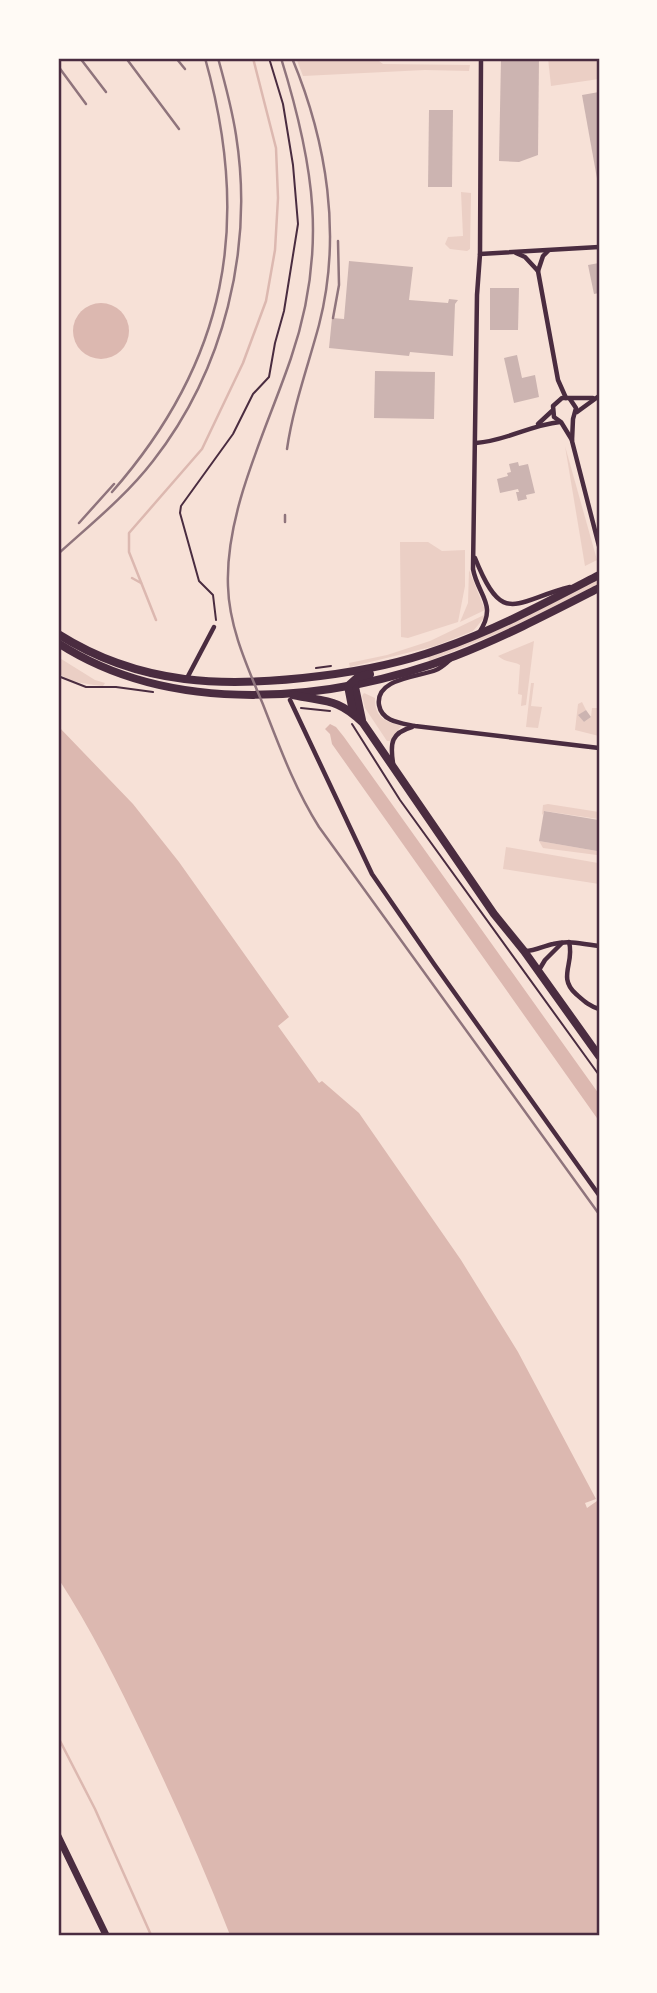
<svg xmlns="http://www.w3.org/2000/svg" width="657" height="1993" font-family="Commissioner,sans-serif">
	<rect width="100%" height="100%" fill="#f7e1d7"/>
	<g fill="#ebcfc5">
		<path d="M296 58H375L383 64 470 65 469 71 425 70 303 76Z"/>
		<path d="M548 58H599V79L551 86Z"/>
		<path d="M461 192 471 193 470 249 467 251 450 249 445 244 448 237 463 236Z"/>
		<path d="M565 446 597 560 585 566Z"/>
		<path d="M400 542H428L442 551 465 550V586L458 622 408 638 401 637Z"/>
		<path d="M469 570 485 610 460 622 468 603Z"/>
		<path d="M599 577V584L508 629 429 661 428 657 458 646Z"/>
		<path d="M484 615V618L473 631 435 646 350 667 349 663 387 655 430 641Z"/>
		<path d="M534 641 526 705 521 706 522 695 518 694 520 665C513 661 506 663 498 656Z"/>
		<path d="M58 657 95 680 105 683 103 686C88 684 69 683 58 672Z"/>
		<path d="M531 683H534L531 706 542 707 538 728 526 727Z"/>
		<path d="M364 693 375 698C374 716 385 723 402 725L390 741H387L365 708 362 696Z"/>
		<path d="M582 702 586 710 579 715 584 722 591 717 592 708H599V736L575 730 578 704Z"/>
		<path d="M548 804 599 812 598 819 545 811 542 815 543 805Z"/>
		<path d="M539 841 597 851V855L543 848Z"/>
		<path d="M506 847 598 863 599 884 503 869Z"/>
	</g>
	<g fill="#dcb8b0">
		<circle cx="101" cy="331" r="28"/>
		<path d="M330 724 336 727 344 737 599 1094V1121L332 744 330 734 325 729Z"/>
		<path d="M58 726 133 804 179 862 289 1017 278 1026 319 1083 322 1081 359 1113 461 1260 518 1352 596 1499 585 1503 587 1508 597 1501 599 1506V1935H230C204 1868 175 1803 144 1738 118 1683 91 1629 58 1578Z"/>
	</g>
	<g fill="none" stroke-linecap="round" stroke-linejoin="round">
		<g stroke="#dcb8b0" stroke-width="2.5">
			<path d="M132 578 141 583"/>
			<path d="M156 620 129 552V533L202 449 243 363 266 301 275 250 278 198 276 148 253 58"/>
			<path d="M58 1737 95 1809 151 1935"/>
		</g>
	</g>
	<g fill="#ccb4b1">
		<path d="M501 58H539L538 155 519 162 499 161Z"/>
		<path d="M599 92V184H598L582 95Z"/>
		<path d="M429 110H453L452 187H428Z"/>
		<path d="M349 261 413 267 409 300 448 303 449 299 458 300 455 304 453 356 410 352 409 356 329 348 332 318 344 319Z"/>
		<path d="M599 263V293L594 294 588 265Z"/>
		<path d="M490 288H519L518 330H490Z"/>
		<path d="M517 355 522 378 535 375 539 397 514 403 504 358Z"/>
		<path d="M375 371 435 372 434 419 374 418Z"/>
		<path d="M518 462 519 466 528 464 535 493 526 495 527 499 518 501 516 492H519L518 489 500 493 497 479 508 476 507 473 511 472 509 464Z"/>
		<path d="M586 710 591 717 584 722 578 715Z"/>
		<path d="M544 811 599 820 597 851 539 841Z"/>
	</g>
	<g fill="none" stroke-linecap="round" stroke-linejoin="round">
		<g stroke="#4a2c40" stroke-width="2">
			<path d="M216 620 213 595 199 581 180 513 181 506 233 434 253 394 269 377 275 343 284 311 298 224 293 165 283 104 269 58"/>
			<path d="M316 668 331 666"/>
			<path d="M58 676 86 687H116L153 692"/>
			<path d="M301 708 330 711"/>
			<path d="M352 724 400 800 599 1075"/>
		</g>
		<g stroke="#4a2c40" stroke-width="4.5">
			<path d="M516 253 525 257 538 271 558 380 566 398"/>
			<path d="M480 254 599 247"/>
			<path d="M538 271 543 256 548 251"/>
			<path d="M570 399 576 408 573 419 572 441 599 546"/>
			<path d="M577 412 599 396"/>
			<path d="M538 424 552 411"/>
			<path d="M572 440 561 422 554 417 553 406 562 398H593"/>
			<path d="M476 443C506 441 530 425 560 422"/>
			<path d="M475 558C503 628 514 601 570 587"/>
			<path d="M479 633C498 604 478 596 473 569L477 295 480 254 481 58"/>
			<path d="M450 660C445 664 441 668 436 670 419 677 375 678 379 705 382 722 401 723 415 726L599 748"/>
			<path d="M186 680 214 627"/>
			<path d="M290 700 372 874 434 964 599 1195"/>
			<path d="M393 763C390 743 391 733 412 727"/>
			<path d="M569 942C575 963 557 977 576 994 584 1001 589 1006 599 1009"/>
			<path d="M525 951C536 951 543 946 553 944 569 940 584 944 599 946"/>
			<path d="M539 970 545 960 562 943"/>
		</g>
		<path stroke="#4a2c40" stroke-width="7" d="M58 1836 106 1935"/>
		<g stroke="#4a2c40" stroke-width="8">
			<path d="M58 634C140 686 226 688 320 676 361 671 401 663 440 649 495 630 547 602 599 575"/>
			<path d="M58 643C172 717 333 703 455 656 504 637 552 612 599 588"/>
			<path d="M354 682 362 720"/>
			<path d="M293 695C325 702 338 698 363 723L494 914 524 951 599 1056"/>
			<path d="M353 712 348 686 358 677 370 674"/>
		</g>
		<g stroke="#8f747c" stroke-width="2.5">
			<path d="M80 58 106 92"/>
			<path d="M126 58 179 129"/>
			<path d="M176 58 185 69"/>
			<path d="M281 58C314 164 328 250 291 358 267 429 225 511 228 586 229 628 248 668 264 707 280 748 295 789 319 827L599 1214"/>
			<path d="M58 66 86 104"/>
			<path d="M333 318 339 285 338 241"/>
			<path d="M287 449C293 407 308 366 319 325 342 236 327 142 292 58"/>
			<path d="M112 492C227 361 252 224 205 58"/>
			<path d="M285 522V515"/>
			<path d="M79 523 114 484"/>
			<path d="M58 554C91 524 126 496 153 461 224 370 254 249 236 135 232 109 225 83 218 58"/>
		</g>
	</g>
	<rect width="657" height="1993" fill="none" stroke="#fffaf5" stroke-width="119"/>
	<rect x="60" y="60" width="538" height="1874" fill="none" stroke="#4a2c40" stroke-width="2.5"/>
</svg>
